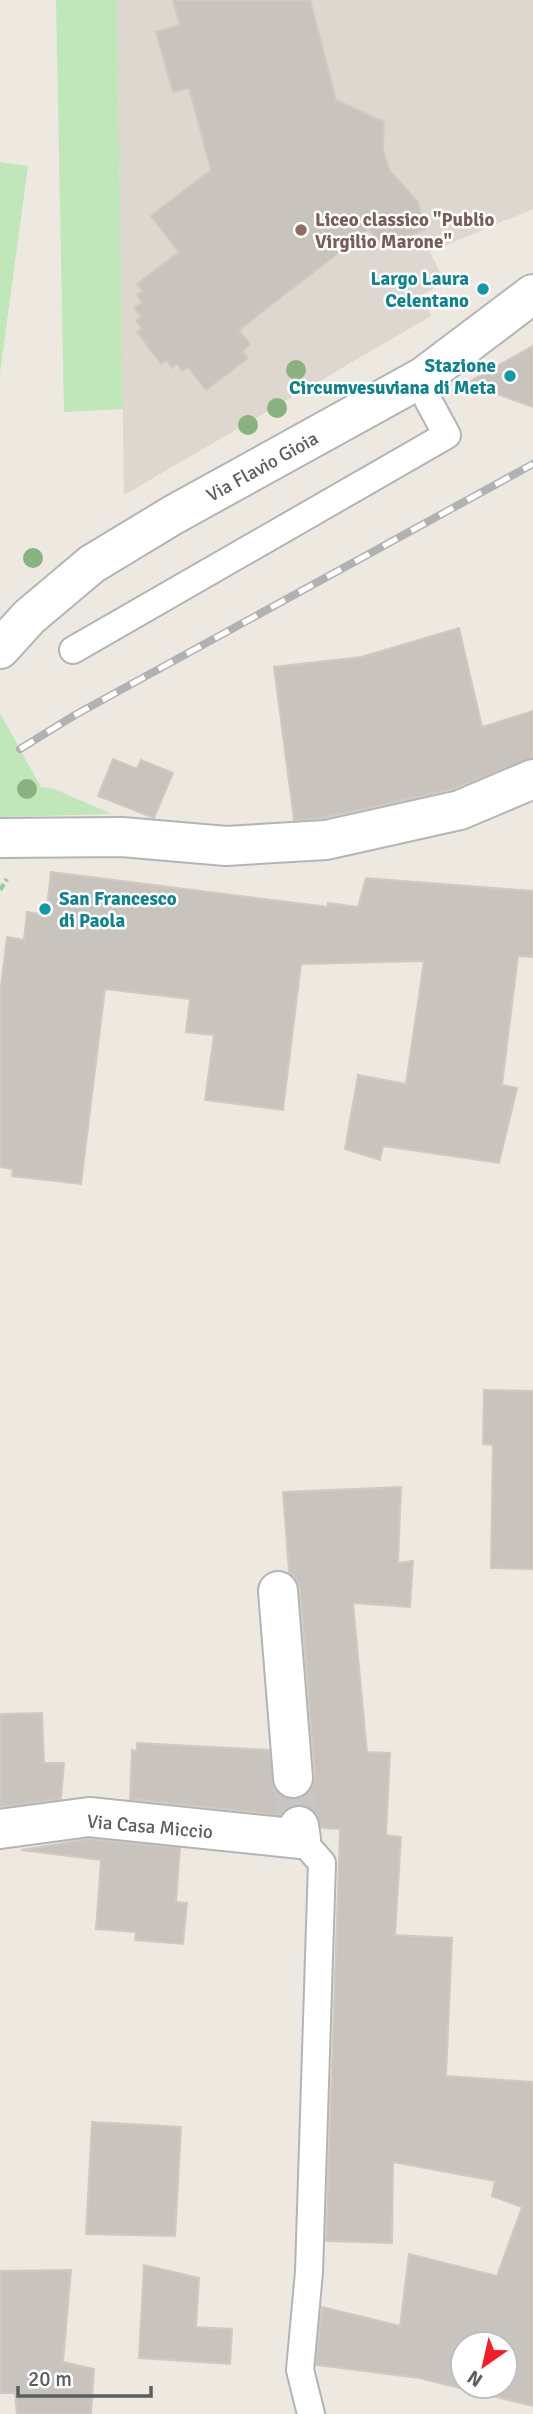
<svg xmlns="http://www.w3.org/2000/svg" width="533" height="2414" font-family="Signika,sans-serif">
	<rect width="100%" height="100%" fill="#ede8e0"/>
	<path fill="#ddd7cf" d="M117 0H533V209L430 252 445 282 422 295 431 316 124 495Z"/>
	<g fill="#bfe7ba">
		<path d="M56 0H117L123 409 64 412Z"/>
		<path d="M0 162 28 166 0 373Z"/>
		<path d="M0 713 41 787 52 788 112 814 0 817Z"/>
	</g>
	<g fill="#c8c3bd" stroke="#d2c9be" stroke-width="2" fill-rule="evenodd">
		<path d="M173 0H310L336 100 384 122 383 151 390 171 418 202 425 229 383 248 369 229 239 330 250 344 242 351 248 358 206 390 188 367 182 371 177 364 172 368 166 360 161 364 137 332 142 328 136 321 141 317 134 308 142 302 137 295 142 291 137 284 179 252 151 216 211 170 189 88 173 92 156 32 180 25Z"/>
		<path d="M533 346V407L467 383Z"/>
		<path d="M459 628 482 727 533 711V758L453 789 323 818 294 820 274 667 361 657Z"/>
		<path d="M113 759 137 769 141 760 173 773 154 818 98 796Z"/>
		<path d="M51 872 328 907V903L358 907 366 878 533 891V957L518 956 502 1085 517 1088 499 1163 383 1146 380 1160 345 1149 358 1075 406 1084 424 961 301 964 283 1110 205 1100 214 1035 186 1032 190 999 105 989 81 1184 12 1176 13 1169 0 1167V994L7 937 24 940 27 912 46 915Z"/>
		<path d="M484 1390 533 1391V1569L491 1568 493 1445 483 1444Z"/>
		<path d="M401 1487 398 1563 413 1561 410 1607 353 1603 367 1752 390 1753 386 1835 401 1837 395 1935 452 1938 446 2076 533 2082V2406L419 2378 316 2365 322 2307 400 2326 409 2254 497 2276 522 2207 492 2196 495 2181 393 2162 392 2243 326 2241 340 1829 321 1828 316 1813 306 1805H295L281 1815 130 1799 132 1750 137 1751V1743L269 1750 275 1791 283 1797 294 1800 306 1796 313 1787 315 1776 300 1589 296 1579 289 1572 283 1492ZM463 2344H505V2386H463Z"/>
		<path d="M42 1713 44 1763H64L61 1799 0 1807V1714Z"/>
		<path d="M89 1839 180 1848 176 1902 187 1903 183 1944 135 1940 136 1932 96 1929 101 1860 21 1850Z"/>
		<path d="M92 2122 181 2127 175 2236 86 2234Z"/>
		<path d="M144 2265 199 2278 196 2327 232 2329 230 2364 139 2358Z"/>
		<path d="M71 2270 63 2362 94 2369 91 2414H17L15 2393H0V2271Z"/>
	</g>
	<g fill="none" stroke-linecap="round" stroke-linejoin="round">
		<path stroke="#c8c6c0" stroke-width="38" stroke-dasharray="38 19" stroke-linecap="butt" d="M293 1778 299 1826"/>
		<defs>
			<g id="lane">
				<path d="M73 650 447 435 428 400 423 377"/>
				<path d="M301 1839 322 1863 309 2272 300 2370 311 2414"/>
			</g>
			<g id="street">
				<path d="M0 649 29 617 92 564 173 515 423 377 533 294"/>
				<path d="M0 838 122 837 226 846 326 840 460 810 533 779"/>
				<path d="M278 1591 293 1778"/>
				<path d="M0 1829 89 1817 301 1839 299 1826"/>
			</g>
		</defs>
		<use href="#lane" stroke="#b1b5b9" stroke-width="30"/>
		<use href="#street" stroke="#b1b5b9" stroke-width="42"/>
		<path stroke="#95ce9d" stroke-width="4.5" stroke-dasharray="7 3.5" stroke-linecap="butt" d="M0 890 7 879"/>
		<use href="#lane" stroke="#fff" stroke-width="26"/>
		<use href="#street" stroke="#fff" stroke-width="38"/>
		<defs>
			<path id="rail" d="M20 749 75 715 533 464"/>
		</defs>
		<use href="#rail" stroke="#b0b1b2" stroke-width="8"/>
		<use href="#rail" stroke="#fff" stroke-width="5" stroke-dasharray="16" stroke-linecap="butt"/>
	</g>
	<g fill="#88b27e">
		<circle cx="296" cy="370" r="10"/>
		<circle cx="277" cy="408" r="10"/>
		<circle cx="248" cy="425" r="10"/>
		<circle cx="33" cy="558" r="10"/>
		<circle cx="27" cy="789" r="10"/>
	</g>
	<circle fill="#8d6e63" stroke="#fff" stroke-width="2.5" cx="301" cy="230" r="7"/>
	<g fill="#0f9aa8" stroke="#fff" stroke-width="2.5">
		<circle cx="483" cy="289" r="7"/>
		<circle cx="510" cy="376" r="7"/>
		<circle cx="45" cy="909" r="7"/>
	</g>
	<g text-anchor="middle" stroke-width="5" stroke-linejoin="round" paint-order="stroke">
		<g font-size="19" font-weight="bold" fill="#785e54" stroke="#fff" text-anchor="start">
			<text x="315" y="226">Liceo classico "Publio<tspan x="315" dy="22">Virgilio Marone"</tspan></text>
		</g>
		<g font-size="19" font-weight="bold" fill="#0d838f" stroke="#fff" text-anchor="end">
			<text x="469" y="285">Largo Laura<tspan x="469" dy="22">Celentano</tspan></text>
			<text x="496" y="372">Stazione<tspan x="496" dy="22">Circumvesuviana di Meta</tspan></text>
			<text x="59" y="905" text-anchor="start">San Francesco<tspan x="59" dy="22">di Paola</tspan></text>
		</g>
		<g font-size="19" fill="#595e62" stroke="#fff">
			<text transform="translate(262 466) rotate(-29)" y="7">Via Flavio Gioia</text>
			<text transform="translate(150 1826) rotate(5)" y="7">Via Casa Miccio</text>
		</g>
	</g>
	<g transform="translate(484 2365) rotate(214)"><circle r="33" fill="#ffffff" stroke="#bdbfc0" stroke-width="2"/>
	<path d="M0-5L12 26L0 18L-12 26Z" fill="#f61d28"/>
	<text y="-10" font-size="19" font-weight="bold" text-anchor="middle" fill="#595e62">N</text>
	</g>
	<path d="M18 2386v10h133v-10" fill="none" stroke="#595e62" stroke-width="3.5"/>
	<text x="28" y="2386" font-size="21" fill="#595e62" stroke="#ffffff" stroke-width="5" paint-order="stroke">20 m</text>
</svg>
